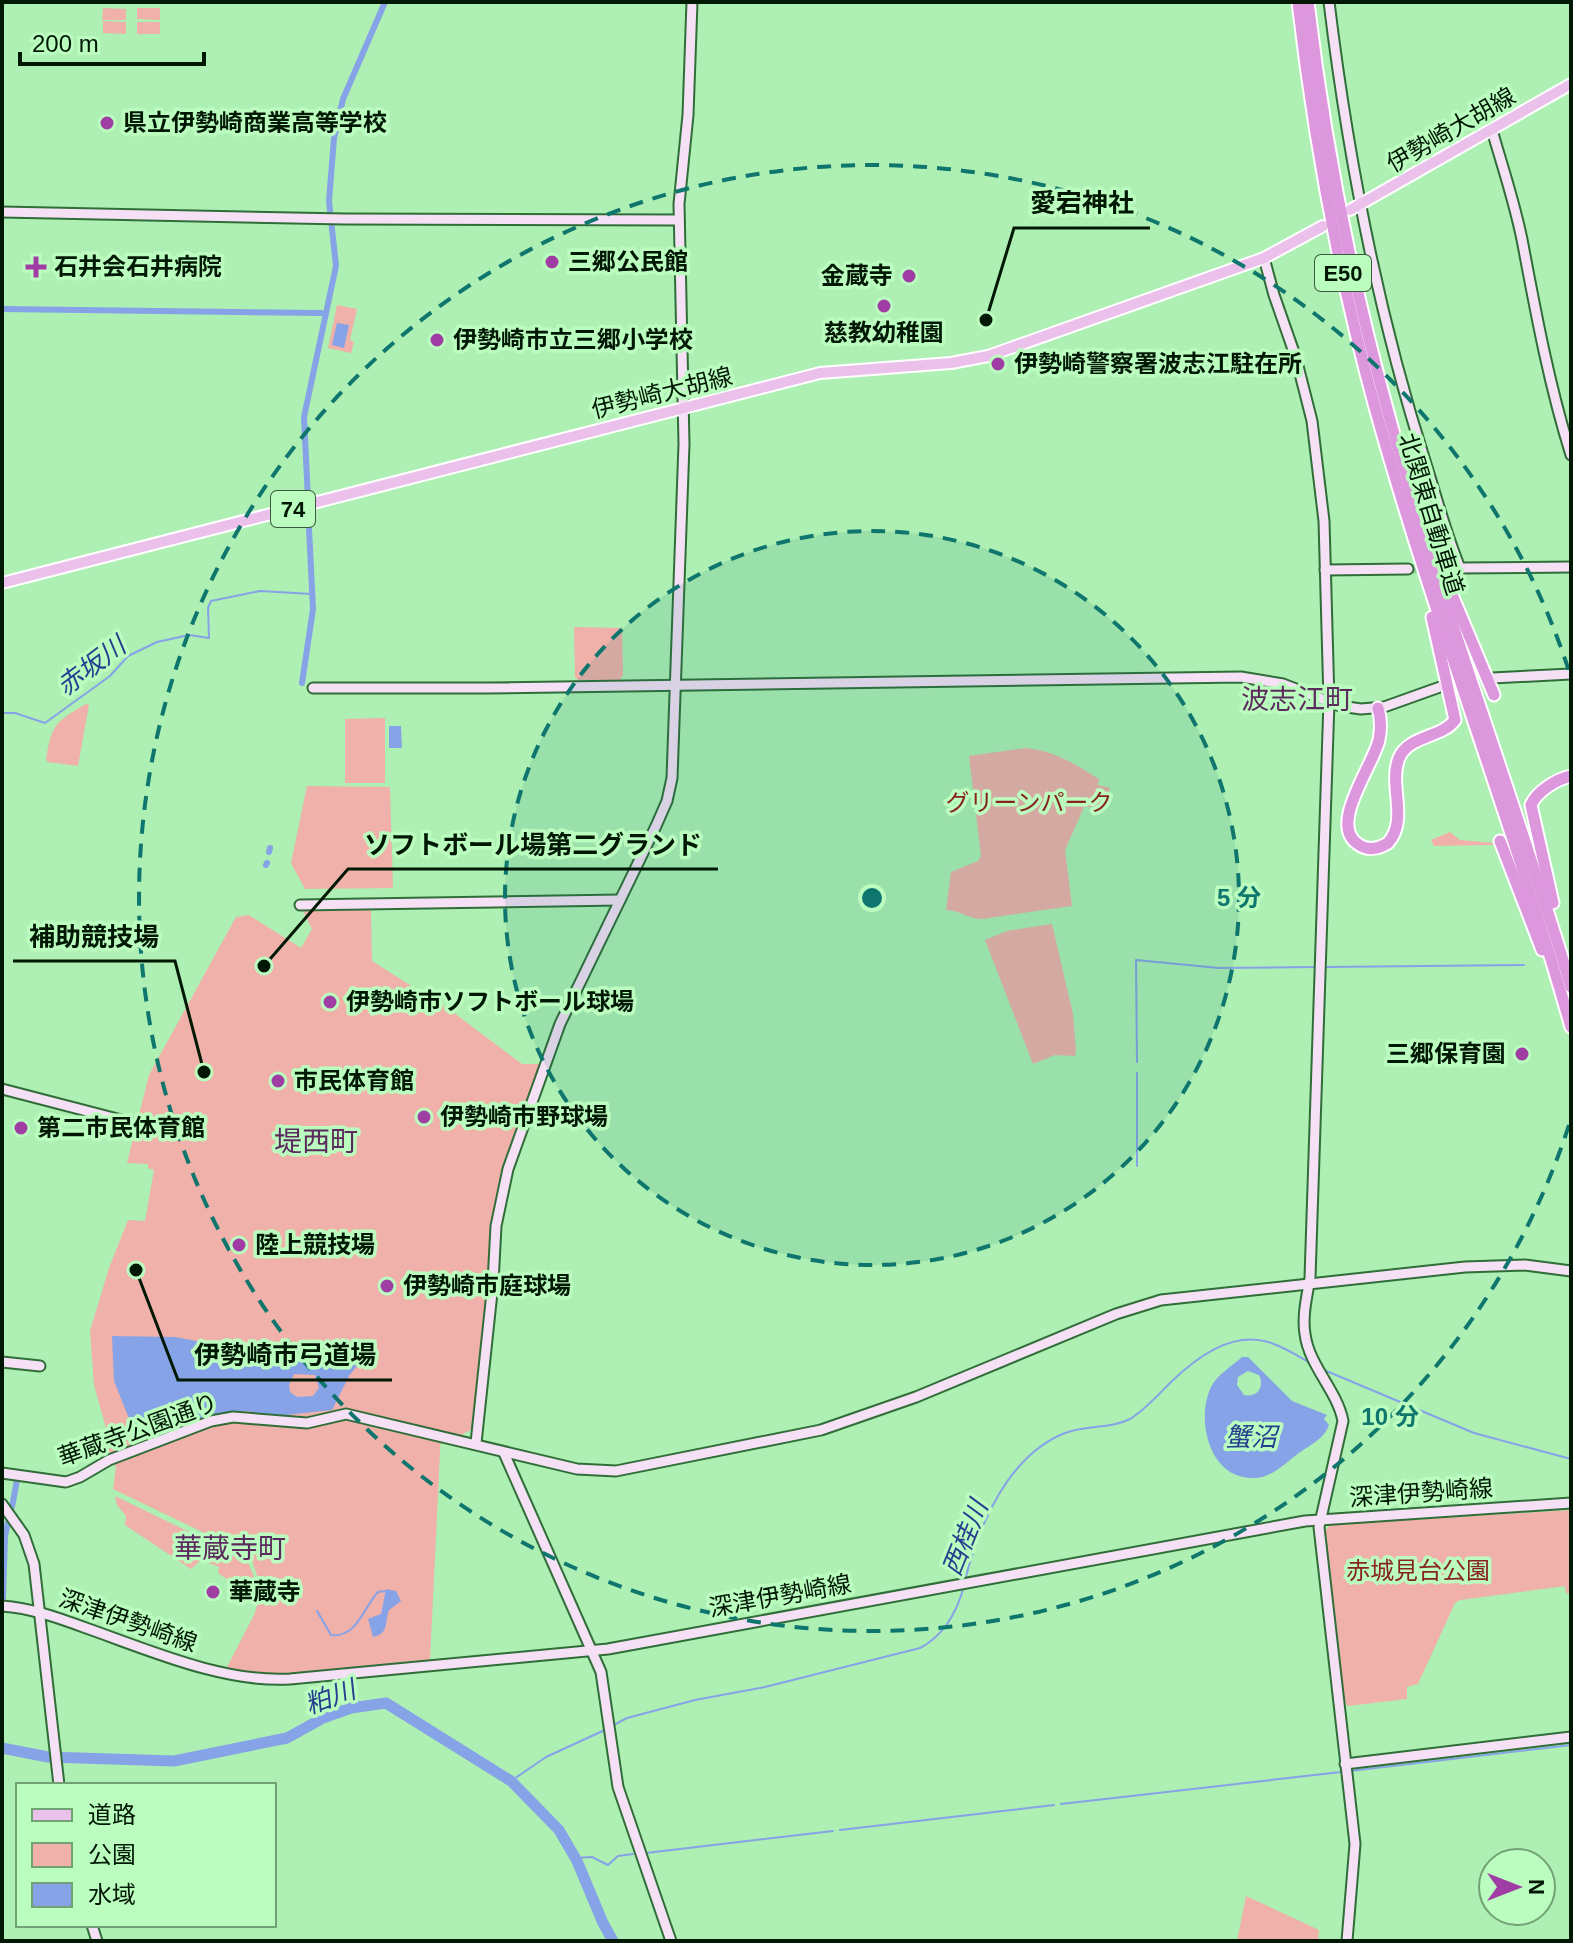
<svg xmlns="http://www.w3.org/2000/svg" width="1573" height="1943" font-family="Arial,'Noto Sans JP',sans-serif">
	<rect width="100%" height="100%" fill="#aeefb3"/>
	<g fill="#efb1a9">
		<path d="M103 8 126 9V20H102Z"/>
		<path d="M137 8H160V20L137 19Z"/>
		<path d="M103 21 126 22V34L103 33Z"/>
		<rect x="137" y="22" width="23" height="12"/>
		<path d="M337 305 357 309 350 340 354 342 351 353 328 348Z"/>
		<path d="M574 627 622 628 623 675 620 680H578L575 677Z"/>
		<path d="M86 704 89 705 78 766 48 762 46 760C51 725 55 722 86 704Z"/>
		<path d="M385 718V783H345V719Z"/>
		<path d="M1026 748C1055 751 1075 764 1099 779L1098 785 1110 788 1103 807H1084L1065 850 1072 906 982 919C968 919 960 910 946 910L951 872 978 861 981 856 969 756Z"/>
		<path d="M307 786 390 787 393 888 305 889 291 863Z"/>
		<path d="M1450 832 1460 840 1495 843V845L1434 846 1431 840Z"/>
		<path d="M367 908 371 911 372 961 454 1013 522 1064H541L501 1177 475 1423 472 1429 460 1436 441 1432 430 1660 270 1675 226 1669 255 1613 261 1587 250 1555 113 1489 116 1467 109 1452 108 1435 94 1385 90 1331 109 1268 128 1220 145 1221 154 1170 148 1168V1164L127 1163 149 1075 236 917 249 915 301 948 312 929 302 909Z"/>
		<path d="M1052 924 1073 1014 1076 1051 1075 1056 1055 1055 1033 1064 985 940 1007 931Z"/>
		<path d="M115 1496 247 1560 257 1584 255 1598 218 1573 219 1567 201 1560 191 1569 125 1525 126 1516 117 1505Z"/>
		<path d="M1571 1510V1594L1566 1593 1565 1586 1460 1600 1455 1603 1418 1684 1407 1687V1699L1348 1706 1343 1700 1325 1531 1330 1525Z"/>
		<path d="M1246 1896 1319 1930 1318 1941H1237Z"/>
	</g>
	<g fill="#86a3e7" fill-rule="evenodd">
		<path d="M337 323 349 325 344 348 332 345Z"/>
		<path d="M389 726H401L402 748H389Z"/>
		<path d="M112 1336 175 1337 222 1346 300 1342 360 1351 364 1357 349 1376 332 1410 277 1416 246 1411 224 1413 166 1428C154 1426 146 1434 134 1431L114 1381ZM294 1374 315 1375 319 1388 313 1396 297 1397 290 1392 289 1385Z"/>
		<path d="M1242 1357H1248L1292 1401 1327 1415 1324 1419 1329 1425C1324 1439 1310 1445 1299 1453 1284 1464 1271 1479 1251 1478 1208 1477 1196 1418 1211 1387 1217 1375 1232 1366 1242 1357ZM1248 1371 1259 1375C1265 1387 1257 1398 1244 1395L1237 1385 1238 1377Z"/>
		<path d="M386 1589 396 1591 401 1601 389 1610C384 1623 390 1633 373 1637L368 1619 381 1614Z"/>
	</g>
	<g fill="none" stroke-linecap="round" stroke-linejoin="round">
		<g stroke="#86a3e7" stroke-width="2">
			<path d="M2 713H15L45 723 110 676 128 656 157 642 189 635 209 638 208 608 211 601 260 591 312 594"/>
			<path d="M1325 967 1524 965"/>
			<path d="M1137 1062 1136 960 1219 968 1315 967"/>
			<path d="M1137 1073V1166"/>
			<path d="M1324 1370 1474 1433 1571 1459"/>
			<path d="M965 1580C979 1524 1009 1455 1065 1433 1086 1425 1111 1429 1130 1419 1146 1409 1158 1395 1171 1382 1196 1358 1231 1331 1268 1342 1283 1346 1298 1356 1312 1364"/>
			<path d="M317 1611 331 1635C357 1638 363 1608 378 1592L387 1591"/>
			<path d="M612 1726 627 1718 695 1700 765 1687 920 1648C945 1635 957 1612 964 1586"/>
			<path d="M1350 1771 1571 1745"/>
			<path d="M511 1781 546 1757 607 1729"/>
			<path d="M1061 1804 1341 1772"/>
			<path d="M840 1830 1054 1805"/>
			<path d="M646 1853 833 1831"/>
			<path d="M575 1858 592 1857 608 1865 618 1856 633 1854"/>
		</g>
		<g stroke="#86a3e7" stroke-width="6">
			<path d="M2 309 321 313"/>
			<path d="M308 500 304 417 336 266 329 201 334 138 343 99 385 2"/>
			<path d="M302 683 313 609 308 508"/>
			<path d="M269 852 270 848"/>
			<path d="M266 865 267 863"/>
			<path d="M12 1507 17 1480"/>
			<path d="M3 1598 5 1536 8 1522"/>
		</g>
		<path stroke="#86a3e7" stroke-width="11" d="M2 1748 48 1757 174 1761 287 1738 323 1718 351 1708 386 1703 511 1781 559 1830 577 1861 603 1923 613 1941"/>
		<path stroke="#94cf99" stroke-width="9" stroke-dasharray="9 4.5" stroke-linecap="butt" d="M1408 569 1449 568"/>
		<defs>
			<g id="secondary">
				<path d="M1329 2C1348 158 1378 314 1426 464 1437 499 1446 534 1460 568L1571 567"/>
				<path d="M1492 130C1503 169 1517 209 1524 250 1537 319 1550 388 1571 455"/>
				<path d="M2 212 345 219 679 220"/>
				<path d="M1264 258 1274 295 1296 358 1312 421 1324 521 1329 701 1310 1278C1307 1296 1302 1316 1305 1334 1309 1366 1337 1390 1343 1421L1319 1527 1355 1844 1347 1941"/>
				<path d="M1325 570 1408 569"/>
				<path d="M1492 678 1571 674"/>
				<path d="M313 688H487L1241 677 1283 684 1340 706 1361 709 1384 707 1440 687"/>
				<path d="M300 905 620 900"/>
				<path d="M2 1089 133 1123"/>
				<path d="M2 1362 40 1366"/>
				<path d="M476 1443 493 1283 496 1226 508 1169 560 1024 656 826 667 801 672 778 684 444 679 204 688 115 692 2"/>
				<path d="M504 1453 601 1672 618 1787 671 1941"/>
				<path d="M2 1473 66 1482 80 1477 109 1460 211 1421 233 1417 307 1423 346 1414 577 1469 616 1471 821 1430 916 1397 1116 1314 1161 1300 1465 1267 1525 1265 1571 1271"/>
				<path d="M2 1504 24 1535 34 1564 59 1785"/>
				<path d="M2 1606C31 1608 59 1618 86 1628 149 1650 223 1683 290 1679L608 1649 1305 1521 1571 1503"/>
				<path d="M1345 1764 1571 1737"/>
				<path d="M92 1925 97 1941"/>
			</g>
			<g id="primary">
				<path d="M1350 210 1571 84"/>
				<path d="M2 583 820 373 951 363 988 356 1264 258 1323 226"/>
			</g>
			<g id="highway">
				<path d="M1298 2C1314 140 1339 277 1376 411 1434 619 1512 820 1571 1027"/>
				<path d="M1308 2C1324 138 1350 273 1386 405 1439 602 1513 792 1571 987"/>
				<path d="M1447 583 1494 695"/>
				<path d="M1378 708C1381 718 1381 730 1379 740 1373 766 1328 825 1358 844 1367 851 1378 849 1388 843 1409 819 1388 785 1399 758 1409 735 1442 738 1455 720L1432 617"/>
				<path d="M1500 841 1542 950"/>
				<path d="M1553 903 1531 805C1537 791 1557 779 1571 776"/>
			</g>
		</defs>
		<use href="#secondary" stroke="#306d38" stroke-width="13"/>
		<use href="#primary" stroke="#fff" stroke-width="14"/>
		<use href="#highway" stroke="#fff" stroke-width="15"/>
		<use href="#secondary" stroke="#f5e0f5" stroke-width="9"/>
		<use href="#primary" stroke="#ebc1eb" stroke-width="10"/>
		<use href="#highway" stroke="#dd98dd" stroke-width="11"/>
	</g>
	<circle cx="872" cy="898" r="367" fill="#0f766e" fill-opacity=".12"/>
	<g fill="none" stroke="#0f766e" stroke-width="4" stroke-dasharray="14 10">
		<circle cx="872" cy="898" r="367"/>
		<path d="M1569 1125A733 733 0 1 1 1569 671"/>
	</g>
	<g fill="#a03da4" stroke="#bbfdbf" stroke-width="3">
		<circle cx="107" cy="123" r="8"/>
		<circle cx="552" cy="262" r="8"/>
		<path d="M32 255h8v8h8v8h-8v8h-8v-8h-8v-8h8z"/>
		<circle cx="909" cy="276" r="8"/>
		<circle cx="884" cy="306" r="8"/>
		<circle cx="437" cy="340" r="8"/>
		<circle cx="998" cy="364" r="8"/>
		<circle cx="330" cy="1002" r="8"/>
		<circle cx="1522" cy="1054" r="8"/>
		<circle cx="278" cy="1081" r="8"/>
		<circle cx="424" cy="1117" r="8"/>
		<circle cx="21" cy="1128" r="8"/>
		<circle cx="239" cy="1245" r="8"/>
		<circle cx="387" cy="1286" r="8"/>
		<circle cx="213" cy="1592" r="8"/>
	</g>
	<g text-anchor="middle" stroke-width="7" stroke-linejoin="round" paint-order="stroke">
		<g fill="#bbfdbf" stroke="#395d3c" stroke-width="2">
			<rect x="1315" y="255" width="56" height="36" rx="6"/>
			<rect x="271" y="491" width="44" height="36" rx="6"/>
		</g>
		<g font-size="22" font-weight="bold" fill="#011804">
			<text x="1343" y="281">E50</text>
			<text x="293" y="517">74</text>
		</g>
		<g font-size="24" font-weight="bold" fill="#011804" stroke="#bbfdbf" text-anchor="start">
			<text x="123" y="131">県立伊勢崎商業高等学校</text>
			<text x="568" y="270">三郷公民館</text>
			<text x="54" y="275">石井会石井病院</text>
			<text x="893" y="284" text-anchor="end">金蔵寺</text>
			<text x="884" y="341" text-anchor="middle">慈教幼稚園</text>
			<text x="453" y="348">伊勢崎市立三郷小学校</text>
			<text x="1014" y="372">伊勢崎警察署波志江駐在所</text>
			<text x="346" y="1010">伊勢崎市ソフトボール球場</text>
			<text x="1506" y="1062" text-anchor="end">三郷保育園</text>
			<text x="294" y="1089">市民体育館</text>
			<text x="440" y="1125">伊勢崎市野球場</text>
			<text x="37" y="1136">第二市民体育館</text>
			<text x="255" y="1253">陸上競技場</text>
			<text x="403" y="1294">伊勢崎市庭球場</text>
			<text x="229" y="1600">華蔵寺</text>
		</g>
		<g font-size="24" fill="#011804" stroke="#bbfdbf">
			<text transform="translate(1451 130) rotate(-30)" y="8">伊勢崎大胡線</text>
			<text transform="translate(662 393) rotate(-14)" y="8">伊勢崎大胡線</text>
			<text transform="translate(1431 514) rotate(73)" y="8">北関東自動車道</text>
			<text transform="translate(138 1430) rotate(-20)" y="8">華蔵寺公園通り</text>
			<text transform="translate(1421 1493) rotate(-4)" y="8">深津伊勢崎線</text>
			<text transform="translate(780 1596) rotate(-10)" y="8">深津伊勢崎線</text>
			<text transform="translate(128 1621) rotate(19)" y="8">深津伊勢崎線</text>
		</g>
		<g font-size="24" fill="#872321" stroke="#bbfdbf">
			<text x="1029" y="811">グリーンパーク</text>
			<text x="1418" y="1579">赤城見台公園</text>
		</g>
		<g font-size="26" font-style="italic" fill="#25408f" stroke="#bbfdbf">
			<text transform="translate(91 666) rotate(-37)" y="9">赤坂川</text>
			<text x="1251" y="1446">蟹沼</text>
			<text transform="translate(965 1538) rotate(-68)" y="9">西桂川</text>
			<text transform="translate(330 1697) rotate(-20)" y="9">粕川</text>
		</g>
		<g font-size="28" fill="#5b2b5d" stroke="#bbfdbf">
			<text x="1297" y="709">波志江町</text>
			<text x="316" y="1151">堤西町</text>
			<text x="230" y="1558">華蔵寺町</text>
		</g>
	</g>
	<circle cx="872" cy="898" r="12" fill="#0f766e" stroke="#bbfdbf" stroke-width="4"/>
	<g font-size="24" text-anchor="middle" font-weight="bold" fill="#0f766e" stroke="#bbfdbf" stroke-width="7" stroke-linejoin="round" paint-order="stroke">
		<text x="1239" y="906">5 分</text>
		<text x="1390" y="1425">10 分</text>
	</g>
	<path fill="none" stroke="#011804" stroke-width="3" d="M986 320L1014 228H1150M264 966L348 869H718M204 1072L175 961H13M136 1270L178 1380H392"/>
	<g fill="#011804" stroke="#bbfdbf" stroke-width="3">
		<circle cx="986" cy="320" r="8"/>
		<circle cx="264" cy="966" r="8"/>
		<circle cx="204" cy="1072" r="8"/>
		<circle cx="136" cy="1270" r="8"/>
	</g>
	<g font-size="26" text-anchor="middle" font-weight="bold" fill="#011804" stroke="#bbfdbf" stroke-width="7" stroke-linejoin="round" paint-order="stroke">
		<text x="1082" y="212">愛宕神社</text>
		<text x="533" y="854">ソフトボール場第二グランド</text>
		<text x="94" y="946">補助競技場</text>
		<text x="285" y="1364">伊勢崎市弓道場</text>
	</g>
	<rect width="1573" height="1943" fill="none" stroke="#011804" stroke-width="8"/>
	<rect x="16" y="1783" width="260" height="144" fill="#bbfdbf" stroke="#71a174" stroke-width="2"/>
	<rect x="32" y="1809" width="40" height="12" fill="#ebc1eb" stroke="#71a174" stroke-width="2"/>
	<text x="88" y="1823" font-size="24" fill="#011804">道路</text>
	<rect x="32" y="1843" width="40" height="24" fill="#efb1a9" stroke="#71a174" stroke-width="2"/>
	<text x="88" y="1863" font-size="24" fill="#011804">公園</text>
	<rect x="32" y="1883" width="40" height="24" fill="#86a3e7" stroke="#71a174" stroke-width="2"/>
	<text x="88" y="1903" font-size="24" fill="#011804">水域</text>
	<g transform="translate(1517 1887) rotate(90)"><circle r="38" fill="#bbfdbf" stroke="#71a174" stroke-width="2"/>
	<path d="M0-6L14 30L0 20L-14 30Z" fill="#a03da4"/>
	<text y="-12" font-size="22" font-weight="bold" text-anchor="middle" fill="#011804">N</text>
	</g>
	<path d="M20 52v12h184v-12" fill="none" stroke="#011804" stroke-width="4"/>
	<text x="32" y="52" font-size="24" fill="#011804" stroke="#bbfdbf" stroke-width="6" paint-order="stroke">200 m</text>
</svg>
